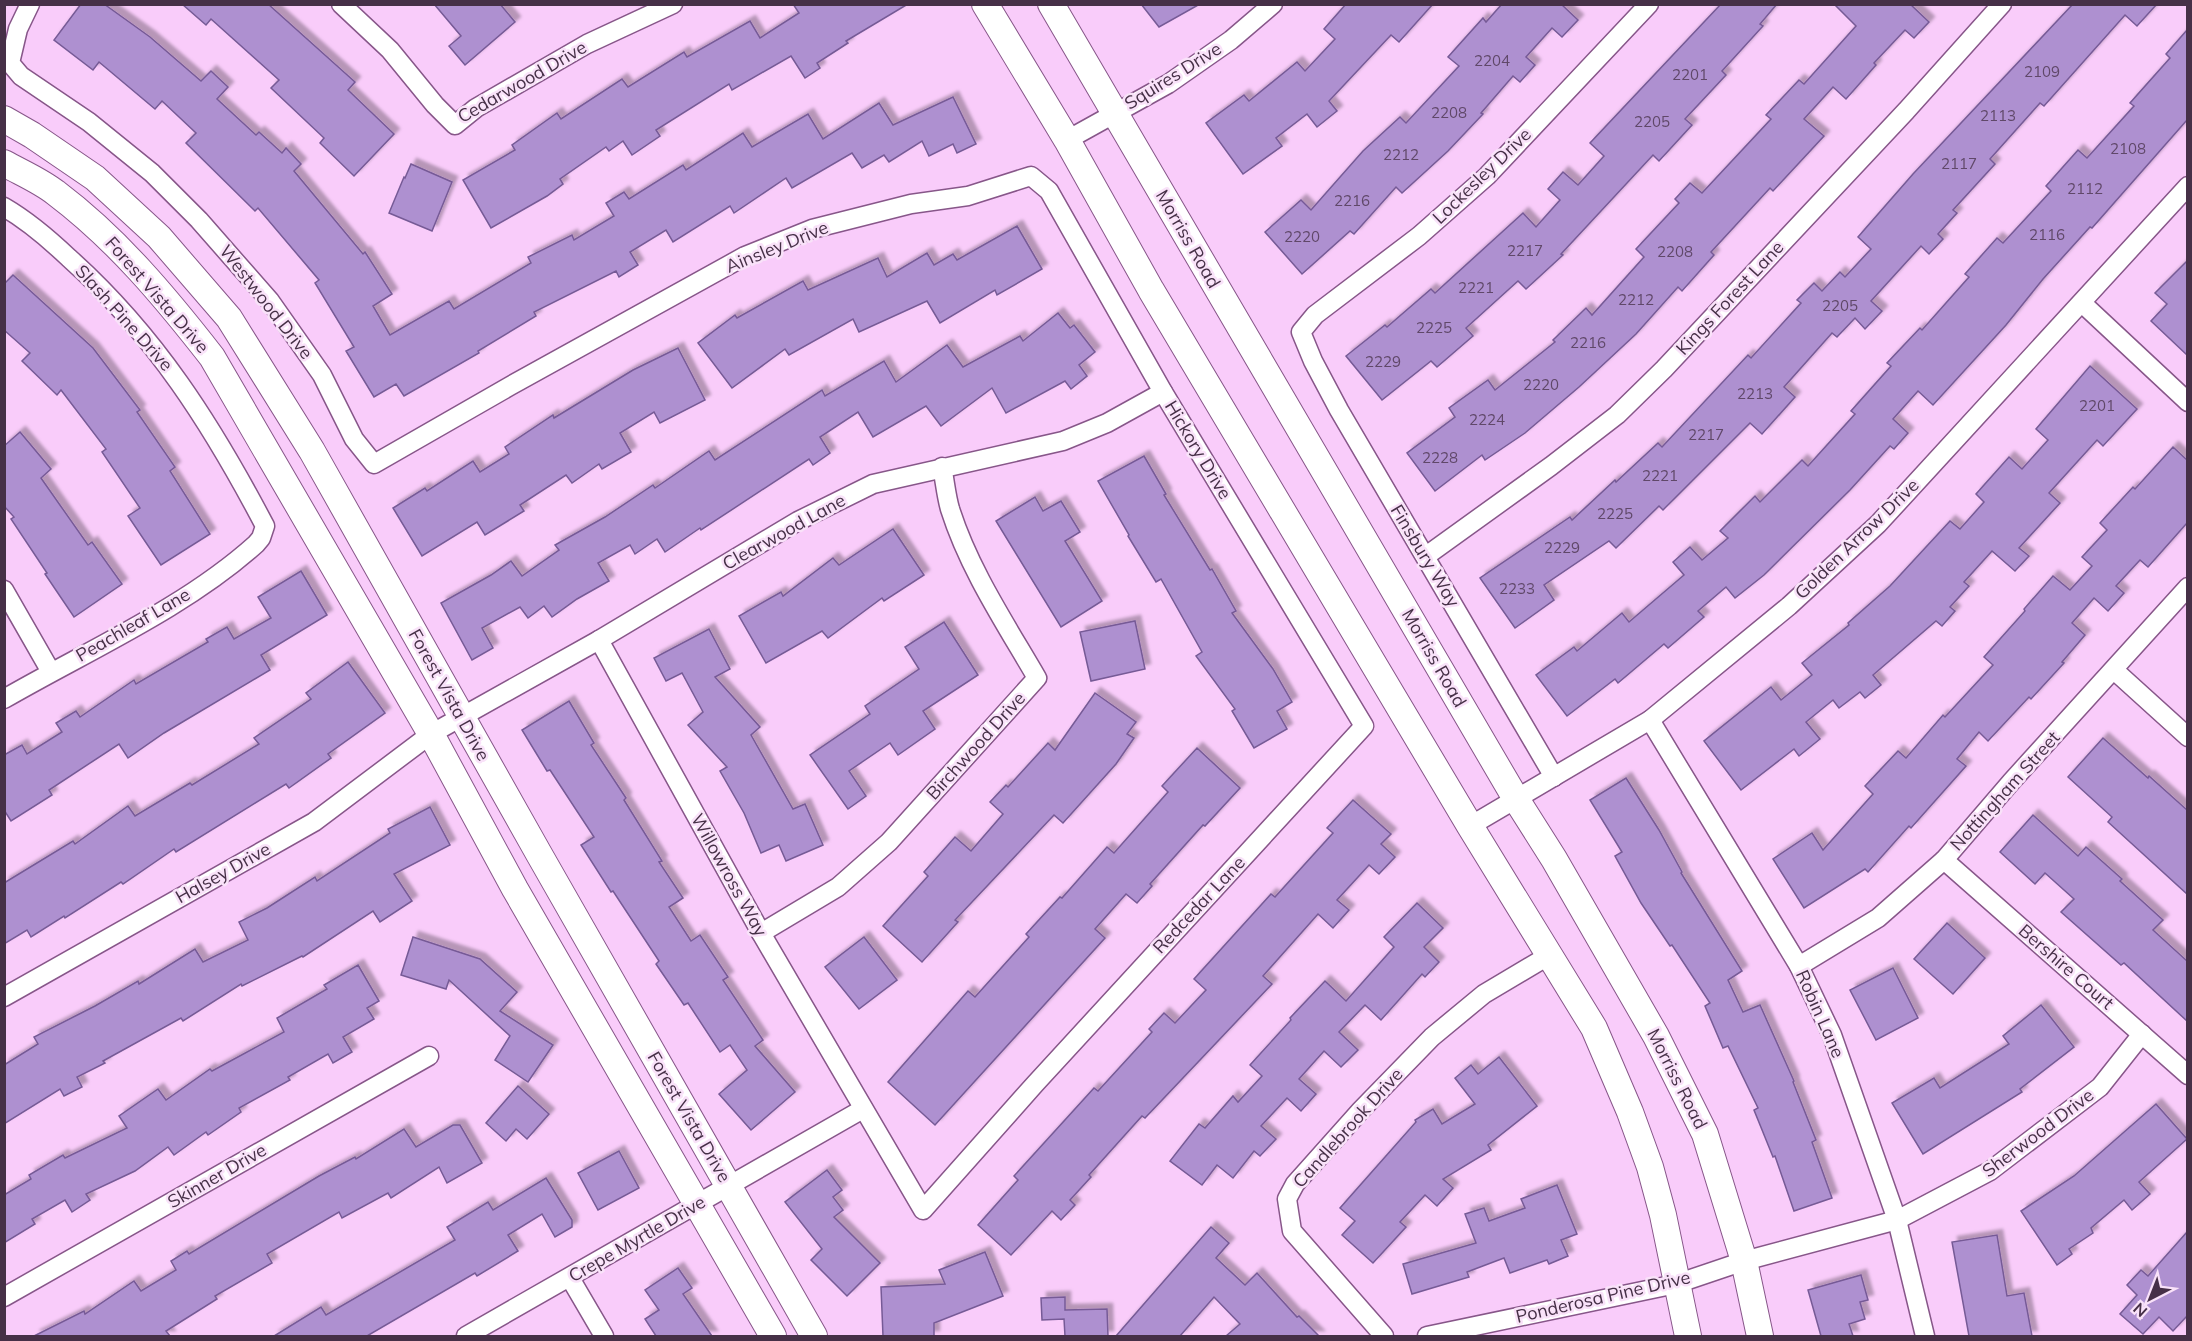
<svg xmlns="http://www.w3.org/2000/svg" width="2192" height="1341" font-family="Mulish,sans-serif">
	<defs>
		<filter id="shadow"><feDropShadow dx="5.5" dy="-5.5" stdDeviation="1.5" flood-color="#0004"/></filter>
	</defs>
	<rect width="100%" height="100%" fill="#f9ccfa"/>
	<g fill="#ae90d0" stroke="#765a96" stroke-width="1.5" filter="url(#shadow)">
		<path d="M81 4H104L150 37 201 81 211 71 228 87 217 99 256 135 259 132 282 153 286 148 301 164 294 171 363 254 365 252 392 294 373 306 390 335 449 301 454 309 531 263 528 257 572 235 574 240 614 216 606 203 624 192 629 199 683 165 686 170 743 133 752 147 808 114 823 139 879 103 893 125 953 97 976 144 957 153 953 144 929 156 922 141 889 162 884 155 862 168 852 153 792 188 786 178 734 213 730 206 673 242 666 230 630 252 638 265 619 277 616 271 534 312 536 316 478 351 479 353 404 396 396 384 374 397 346 351 354 347 315 283 319 280 258 208 255 211 186 143 196 133 162 101 155 109 99 62 93 70 54 40Z"/>
		<path d="M182 4H268L355 82 348 90 394 134 354 176 320 143 324 138 271 88 279 80 211 19 206 25Z"/>
		<path d="M434 4H500L515 22 465 65 449 46 461 36Z"/>
		<path d="M793 4H908L846 41 848 43 817 63 820 68 805 78 791 56 732 90 729 84 656 130 660 136 632 155 623 141 609 151 606 147 560 179 563 184 547 196 491 228 463 180 515 150 512 145 557 113 561 119 622 79 628 87 684 52 687 57 750 21 760 38 799 13Z"/>
		<path d="M1141 4H1200L1159 27Z"/>
		<path d="M1346 4H1433L1399 42 1391 35 1329 101 1337 111 1317 127 1307 114 1276 138 1282 146 1243 174 1206 123 1244 95 1249 101 1297 62 1305 71 1335 39 1324 29Z"/>
		<path d="M1502 4H1561L1578 20 1562 37 1552 28 1526 57 1535 65 1520 82 1513 76 1481 113 1483 114 1448 151 1402 193 1396 187 1354 234 1350 231 1302 274 1265 232 1301 200 1311 210 1363 151 1400 117 1406 123 1459 66 1448 57 1483 18 1486 22Z"/>
		<path d="M1721 4H1777L1760 24 1763 26 1722 71 1726 75 1685 119 1692 125 1659 161 1653 155 1561 254 1563 255 1526 289 1518 281 1466 328 1473 336 1437 367 1431 361 1382 400 1346 356 1385 325 1387 327 1431 289 1435 293 1523 213 1536 227 1560 200 1548 189 1563 172 1578 185 1604 156 1590 143Z"/>
		<path d="M1834 4H1910L1929 22 1914 38 1905 30 1874 63 1876 65 1846 99 1833 87 1804 119 1824 136 1773 191 1770 188 1711 252 1714 255 1682 291 1678 287 1636 334 1579 387 1525 433 1485 460 1482 455 1435 491 1407 453 1455 417 1449 408 1488 380 1495 390 1555 342 1553 340 1586 308 1592 315 1644 257 1636 249 1679 203 1675 199 1690 183 1702 193 1771 119 1766 115 1799 80 1804 84 1856 26Z"/>
		<path d="M2073 4H2157L2137 26 2125 15 2044 106 2040 103 1990 159 1995 164 1953 210 1957 213 1938 234 1943 239 1929 254 1921 246 1871 301 1882 311 1865 329 1855 318 1837 337 1832 333 1784 387 1795 397 1762 434 1750 423 1663 510 1659 506 1616 548 1609 541 1544 585 1554 600 1515 628 1480 578 1570 517 1572 520 1615 480 1616 482 1658 443 1662 447 1748 355 1751 358 1801 303 1797 300 1814 283 1822 291 1840 272 1845 277 1871 249 1858 237 1913 174Z"/>
		<path d="M2187 30V120L2092 228 2090 227 2043 279 2006 325 1933 405 1918 391 1893 419 1908 433 1894 449 1890 446 1850 490 1764 575 1735 598 1726 587 1698 611 1704 617 1668 648 1664 644 1618 683 1615 679 1567 716 1536 675 1574 647 1577 651 1622 613 1629 622 1684 575 1673 562 1690 547 1702 560 1728 538 1720 531 1755 496 1760 502 1802 460 1808 466 1855 414 1851 411 1891 366 1887 363 1920 328 1922 330 1969 277 1965 274 1997 238 2003 243 2051 191 2046 186 2078 150 2087 158 2134 106 2130 103 2170 58 2166 54Z"/>
		<path d="M411 164 452 182 432 231 389 213 404 177 405 178Z"/>
		<path d="M1017 226 1042 269 997 295 995 290 940 323 927 301 859 332 853 319 789 355 785 349 732 388 698 343 735 315 737 318 803 281 808 290 878 258 887 277 927 253 934 265 953 254 957 260Z"/>
		<path d="M2187 261V355L2151 321 2167 304 2155 293Z"/>
		<path d="M13 275 93 348 140 410 137 412 175 467 170 471 210 534 161 565 128 516 140 508 102 452 106 449 61 390 57 395 22 361 30 353 4 330V284Z"/>
		<path d="M1058 313 1070 328 1074 325 1095 352 1079 365 1087 376 1071 389 1065 381 1006 413 992 388 941 426 926 406 873 437 858 412 820 437 830 453 813 465 809 459 701 530 700 528 665 552 657 539 635 554 630 545 598 563 609 581 577 599 552 617 544 606 528 618 520 607 482 628 493 648 472 660 441 603 491 575 511 561 522 576 559 550 555 545 605 517 653 485 655 488 709 451 715 460 822 390 825 396 884 361 896 382 947 345 963 367 1020 336 1023 341Z"/>
		<path d="M678 348 705 400 660 423 654 412 620 433 631 452 602 469 599 464 572 483 566 475 520 505 524 511 485 535 477 522 422 556 393 508 425 488 427 491 473 461 480 472 509 454 505 447 553 415 554 418 633 370Z"/>
		<path d="M2090 366 2137 409 2103 446 2097 440 2049 493 2060 503 2019 548 2029 556 2015 571 1992 551 1964 582 1969 586 1950 607 1955 611 1942 626 1936 621 1873 675 1881 685 1865 698 1860 692 1839 708 1833 700 1806 722 1820 739 1799 756 1794 749 1741 790 1704 741 1771 687 1781 700 1812 675 1802 663 1849 625 1848 623 1890 586 1950 521 1960 529 1984 502 1976 494 2009 457 2022 469 2048 440 2036 429Z"/>
		<path d="M20 432 51 469 41 478 88 545 92 542 122 584 74 617 45 574 47 573 11 519 14 517 4 506V446Z"/>
		<path d="M2173 447 2187 460V523L2148 567 2140 560 2116 586 2124 593 2108 611 2094 598 2072 623 2085 635 2062 662 2064 663 2031 699 2029 697 1988 741 1979 732 1957 759 1966 766 1911 828 1909 826 1868 872 1865 869 1804 908 1773 859 1812 833 1823 850 1873 794 1865 786 1898 751 1906 758 1943 715 1945 717 1993 665 1984 657 2025 611 2024 609 2053 576 2070 590 2092 566 2082 557 2107 530 2100 523 2133 487 2135 489Z"/>
		<path d="M1144 456 1166 494 1164 495 1210 570 1212 569 1236 611 1232 613 1273 669 1292 702 1277 711 1287 729 1254 748 1232 711 1235 709 1196 656 1202 652 1161 579 1156 582 1128 536 1129 535 1098 481Z"/>
		<path d="M1035 497 1043 511 1061 501 1080 532 1065 541 1102 601 1061 627 996 521Z"/>
		<path d="M893 529 924 575 884 601 882 598 828 638 822 631 766 663 739 616 781 592 783 596 833 558 839 565Z"/>
		<path d="M301 571 327 615 261 655 270 670 164 733 128 758 119 744 49 790 52 795 11 821 4 810V755L22 745 27 754 62 732 56 723 76 711 80 717 134 680 136 684 208 642 206 639 227 627 234 639 271 618 258 597Z"/>
		<path d="M1135 621 1145 669 1091 681 1080 632Z"/>
		<path d="M944 622 978 675 923 711 935 729 898 755 890 743 849 771 866 796 848 809 810 755 870 714 865 706 919 669 905 647Z"/>
		<path d="M709 629 730 669 715 677 760 727 751 735 793 809 805 804 823 845 786 861 779 845 761 853 744 813 720 771 727 767 688 725 703 712 682 673 666 681 654 658Z"/>
		<path d="M348 662 385 713 328 754 331 758 289 788 286 784 176 852 174 849 123 884 121 882 65 918 64 916 31 937 27 930 4 944V883L73 841 75 844 128 806 135 816 190 783 192 785 259 744 254 738 311 699 306 693Z"/>
		<path d="M1095 693 1136 722 1127 734 1134 738 1116 764 1063 823 1054 815 955 920 958 922 922 962 883 926 928 876 924 872 955 837 971 851 1003 814 990 802 1006 785 1008 787 1048 743 1055 750Z"/>
		<path d="M569 701 594 743 591 745 626 798 624 800 662 861 659 862 683 898 669 907 691 941 700 935 728 977 723 980 763 1040 755 1046 795 1092 751 1130 719 1094 747 1070 730 1045 720 1052 688 1003 684 1005 656 964 659 961 613 891 611 892 581 845 594 837 550 770 547 771 522 730Z"/>
		<path d="M2103 738 2148 778 2149 776 2187 810V894L2108 822 2112 817 2068 777Z"/>
		<path d="M1197 748 1240 788 1205 826 1203 825 1150 884 1152 886 1137 903 1126 894 1095 929 1105 938 935 1125 888 1082 968 991 975 997 1029 937 1026 934 1060 897 1062 898 1107 847 1114 853 1168 792 1162 786Z"/>
		<path d="M1626 778 1659 830 1682 872 1681 873 1742 971 1728 980 1743 1012 1760 1005 1794 1081 1793 1082 1816 1140 1812 1142 1832 1198 1794 1211 1775 1156 1773 1157 1754 1110 1758 1108 1728 1046 1723 1048 1705 1006 1710 1003 1672 945 1670 946 1641 903 1615 856 1622 852 1590 800Z"/>
		<path d="M1353 800 1391 834 1381 844 1395 857 1379 874 1369 865 1337 900 1349 910 1333 928 1318 914 1263 976 1272 984 1145 1118 1142 1116 1089 1175 1091 1177 1070 1200 1075 1205 1061 1220 1052 1211 1011 1255 978 1225 1018 1180 1014 1176 1094 1088 1098 1091 1152 1032 1149 1029 1164 1013 1175 1023 1206 990 1194 979 1271 894 1275 897 1333 833 1327 828Z"/>
		<path d="M430 807 450 845 394 874 412 901 380 922 373 911 303 957 302 956 242 986 241 984 183 1021 181 1018 103 1061 105 1063 77 1077 82 1087 64 1096 60 1089 4 1124V1065L38 1044 34 1037 95 1006 138 981 139 984 195 949 203 962 248 940 239 922 267 908 315 877 317 881 390 833 388 829Z"/>
		<path d="M2033 815 2078 856 2086 847 2122 879 2120 881 2163 920 2153 930 2187 961V1021L2124 963 2121 965 2061 912 2074 899 2045 873 2035 884 2000 852Z"/>
		<path d="M1417 903 1443 928 1424 947 1439 962 1425 977 1422 974 1381 1020 1365 1005 1339 1032 1358 1050 1341 1067 1324 1051 1299 1079 1316 1094 1301 1111 1287 1098 1261 1126 1276 1139 1260 1156 1254 1151 1233 1178 1217 1165 1202 1185 1170 1161 1199 1124 1205 1128 1233 1096 1238 1102 1262 1076 1250 1065 1291 1020 1290 1018 1325 981 1346 1001 1394 947 1384 937Z"/>
		<path d="M1947 923 1985 958 1953 994 1914 959Z"/>
		<path d="M413 937 480 959 517 992 500 1011 553 1045 528 1082 495 1060 510 1036 449 980 446 989 401 975Z"/>
		<path d="M864 937 897 980 859 1009 825 967Z"/>
		<path d="M358 965 379 1001 367 1008 374 1019 343 1037 352 1052 333 1063 328 1054 288 1077 290 1080 239 1108 241 1112 208 1135 206 1132 174 1155 168 1147 135 1171 86 1194 90 1200 72 1212 65 1200 32 1219 35 1224 4 1243V1195L31 1179 29 1175 63 1155 65 1158 127 1128 119 1116 158 1089 166 1100 210 1069 212 1071 284 1032 277 1018 327 989 324 985Z"/>
		<path d="M1893 968 1918 1018 1876 1040 1850 990Z"/>
		<path d="M2041 1005 2074 1047 2020 1089 2022 1092 1923 1154 1892 1103 1934 1078 1940 1088 2009 1044 2003 1036Z"/>
		<path d="M1499 1057 1537 1106 1488 1145 1491 1150 1443 1179 1453 1188 1437 1206 1425 1195 1400 1222 1406 1227 1373 1263 1342 1235 1355 1221 1340 1208 1416 1122 1415 1120 1433 1109 1442 1124 1475 1104 1455 1078 1471 1065 1478 1074Z"/>
		<path d="M518 1086 549 1114 527 1139 516 1129 506 1141 486 1123Z"/>
		<path d="M2156 1104 2187 1139 2139 1182 2150 1194 2132 1210 2124 1200 2091 1228 2093 1233 2069 1249 2072 1254 2057 1265 2021 1211 2074 1176Z"/>
		<path d="M453 1125H460L482 1163 447 1183 439 1167 391 1198 388 1193 342 1218 339 1212 267 1254 272 1263 215 1296 217 1299 166 1331 170 1336H34L84 1311 85 1314 134 1281 141 1291 176 1270 171 1261 187 1251 189 1254 319 1176 355 1157 356 1159 404 1129 416 1147Z"/>
		<path d="M619 1151 639 1188 598 1210 578 1173Z"/>
		<path d="M827 1170 842 1190 833 1197 843 1210 834 1217 880 1263 847 1296 811 1260 822 1249 785 1202Z"/>
		<path d="M546 1178 572 1220V1227L555 1237 542 1214 508 1235 518 1251 477 1276 475 1273 367 1336H274L321 1307 326 1315 455 1240 447 1227 488 1202 493 1210Z"/>
		<path d="M1557 1185 1577 1234 1561 1240 1568 1256 1549 1264 1547 1260 1510 1273 1504 1258 1467 1272 1469 1277 1412 1294 1403 1264 1476 1243 1465 1214 1484 1208 1489 1221 1525 1208 1521 1199Z"/>
		<path d="M1211 1227 1229 1243 1216 1258 1245 1285 1257 1273 1297 1317 1299 1316 1319 1336H1226L1240 1324 1214 1297 1180 1336H1116Z"/>
		<path d="M2187 1232V1316L2173 1331 2159 1317 2143 1334 2120 1314 2137 1295 2127 1285 2141 1270 2148 1276Z"/>
		<path d="M1997 1235 2007 1296 2024 1293 2032 1336H1969L1952 1242Z"/>
		<path d="M985 1252 1003 1296 934 1323V1336H883L881 1287 945 1284 939 1270Z"/>
		<path d="M678 1268 692 1288 683 1294 712 1336H656L645 1319 659 1310 645 1290Z"/>
		<path d="M1861 1275 1868 1300 1860 1302 1865 1319 1849 1324 1853 1336H1821L1808 1290Z"/>
		<path d="M1065 1297V1310L1107 1309 1108 1336H1065L1064 1319 1042 1320 1041 1298Z"/>
	</g>
	<g fill="none" stroke-linecap="round" stroke-linejoin="round">
		<defs>
			<g id="minor">
				<path d="M30 4 18 29 10 63 21 76 89 122 152 173 199 220 270 301 322 375 354 439 374 464 510 386 745 256 812 229 911 204 968 196 1031 176 1049 191 1163 392 1364 726 1035 1084 923 1210 761 933 599 640"/>
				<path d="M341 4 390 50 435 105 455 125 476 108 587 44 673 4"/>
				<path d="M1067 140 1168 84 1231 40 1273 4"/>
				<path d="M4 207C28 221 49 239 69 258 155 335 212 425 265 526L261 538 256 544C185 608 87 651 4 699"/>
				<path d="M2082 303 2188 402"/>
				<path d="M1426 556 1551 466 1617 415 1664 369 1906 111 2002 4"/>
				<path d="M4 590 51 672"/>
				<path d="M2114 670 2188 737"/>
				<path d="M1650 720 1799 966 1832 1035 1897 1220 1925 1336"/>
				<path d="M1554 777 1339 410 1313 361 1301 332 1315 315 1419 236 1487 176 1649 4"/>
				<path d="M1470 826 1650 720 1789 606 1878 524 2188 186"/>
				<path d="M1944 860 2188 1075"/>
				<path d="M761 933 838 887 889 842 1037 678C1005 623 969 569 950 509 946 495 945 481 942 467"/>
				<path d="M1799 966 1878 918 1944 860 2011 782 2188 587"/>
				<path d="M4 997 314 822 431 734 599 640 798 521 873 484 1063 441 1107 423 1163 392"/>
				<path d="M570 1278 604 1336"/>
				<path d="M4 1297 429 1056"/>
				<path d="M466 1336 863 1109"/>
				<path d="M1384 1336 1292 1231 1287 1199 1295 1184 1361 1110 1432 1037 1484 994 1548 956"/>
				<path d="M1427 1336 1676 1284 1744 1261 1897 1220 1990 1171 2100 1087 2142 1034"/>
			</g>
			<g id="secondary">
				<path d="M985 4 1067 140 1151 290 1470 826 1594 1028 1630 1112 1650 1167 1663 1215 1688 1336"/>
				<path d="M1051 4 1516 799 1554 859 1656 1036 1705 1134 1744 1261 1760 1336"/>
				<path d="M4 119 32 135 95 178 159 237 229 318 312 451 539 854 814 1336"/>
				<path d="M4 163C22 173 41 181 56 193 117 239 166 298 212 357L431 734 515 889 773 1336"/>
			</g>
		</defs>
		<use href="#minor" stroke="#875689" stroke-width="21"/>
		<use href="#secondary" stroke="#875689" stroke-width="28"/>
		<use href="#minor" stroke="#fff" stroke-width="18"/>
		<use href="#secondary" stroke="#fff" stroke-width="26"/>
	</g>
	<g text-anchor="middle" stroke-width="5" stroke-linejoin="round" paint-order="stroke">
		<g font-size="15" fill="#604869">
			<text x="1492" y="66">2204</text>
			<text x="2042" y="77">2109</text>
			<text x="1690" y="80">2201</text>
			<text x="1449" y="118">2208</text>
			<text x="1998" y="121">2113</text>
			<text x="1652" y="127">2205</text>
			<text x="2128" y="154">2108</text>
			<text x="1401" y="160">2212</text>
			<text x="1959" y="169">2117</text>
			<text x="2085" y="194">2112</text>
			<text x="1352" y="206">2216</text>
			<text x="2047" y="240">2116</text>
			<text x="1302" y="242">2220</text>
			<text x="1525" y="256">2217</text>
			<text x="1675" y="257">2208</text>
			<text x="1476" y="293">2221</text>
			<text x="1636" y="305">2212</text>
			<text x="1840" y="311">2205</text>
			<text x="1434" y="333">2225</text>
			<text x="1588" y="348">2216</text>
			<text x="1383" y="367">2229</text>
			<text x="1541" y="390">2220</text>
			<text x="1755" y="399">2213</text>
			<text x="2097" y="411">2201</text>
			<text x="1487" y="425">2224</text>
			<text x="1706" y="440">2217</text>
			<text x="1440" y="463">2228</text>
			<text x="1660" y="481">2221</text>
			<text x="1615" y="519">2225</text>
			<text x="1562" y="553">2229</text>
			<text x="1517" y="594">2233</text>
		</g>
		<g font-size="18" fill="#463047" stroke="#f9e2f9">
			<text transform="translate(1173 76) rotate(-32)" y="6">Squires Drive</text>
			<text transform="translate(522 82) rotate(-30)" y="6">Cedarwood Drive</text>
			<text transform="translate(1482 176) rotate(-44)" y="6">Lockesley Drive</text>
			<text transform="translate(1188 239) rotate(60)" y="6">Morriss Road</text>
			<text transform="translate(777 247) rotate(-22)" y="6">Ainsley Drive</text>
			<text transform="translate(157 295) rotate(49)" y="6">Forest Vista Drive</text>
			<text transform="translate(1730 298) rotate(-47)" y="6">Kings Forest Lane</text>
			<text transform="translate(266 302) rotate(52)" y="6">Westwood Drive</text>
			<text transform="translate(124 318) rotate(48)" y="6">Slash Pine Drive</text>
			<text transform="translate(1198 450) rotate(59)" y="6">Hickory Drive</text>
			<text transform="translate(784 532) rotate(-29)" y="6">Clearwood Lane</text>
			<text transform="translate(1857 539) rotate(-44)" y="6">Golden Arrow Drive</text>
			<text transform="translate(1425 556) rotate(59)" y="6">Finsbury Way</text>
			<text transform="translate(133 625) rotate(-30)" y="6">Peachleaf Lane</text>
			<text transform="translate(1434 658) rotate(60)" y="6">Morriss Road</text>
			<text transform="translate(449 695) rotate(61)" y="6">Forest Vista Drive</text>
			<text transform="translate(976 746) rotate(-48)" y="6">Birchwood Drive</text>
			<text transform="translate(2005 791) rotate(-48)" y="6">Nottingham Street</text>
			<text transform="translate(223 873) rotate(-29)" y="6">Halsey Drive</text>
			<text transform="translate(729 875) rotate(61)" y="6">Willowross Way</text>
			<text transform="translate(1199 905) rotate(-47)" y="6">Redcedar Lane</text>
			<text transform="translate(2066 967) rotate(41)" y="6">Bershire Court</text>
			<text transform="translate(1820 1014) rotate(66)" y="6">Robin Lane</text>
			<text transform="translate(1677 1079) rotate(63)" y="6">Morriss Road</text>
			<text transform="translate(689 1117) rotate(60)" y="6">Forest Vista Drive</text>
			<text transform="translate(1348 1128) rotate(-48)" y="6">Candlebrook Drive</text>
			<text transform="translate(2038 1133) rotate(-37)" y="6">Sherwood Drive</text>
			<text transform="translate(217 1176) rotate(-30)" y="6">Skinner Drive</text>
			<text transform="translate(637 1239) rotate(-30)" y="6">Crepe Myrtle Drive</text>
			<text transform="translate(1603 1297) rotate(-13)" y="6">Ponderosa Pine Drive</text>
		</g>
	</g>
	<rect width="2192" height="1341" fill="none" stroke="#463047" stroke-width="12"/>
	<g transform="translate(2150 1299) rotate(222)" stroke="#f9e2f9" stroke-width="4.5" paint-order="stroke">
	<path d="M0-4.5L10 22L0 15L-10 22Z" fill="#463047"/>
	<text y="-9" font-size="16" font-weight="bold" text-anchor="middle" fill="#463047">N</text>
	</g>
</svg>
